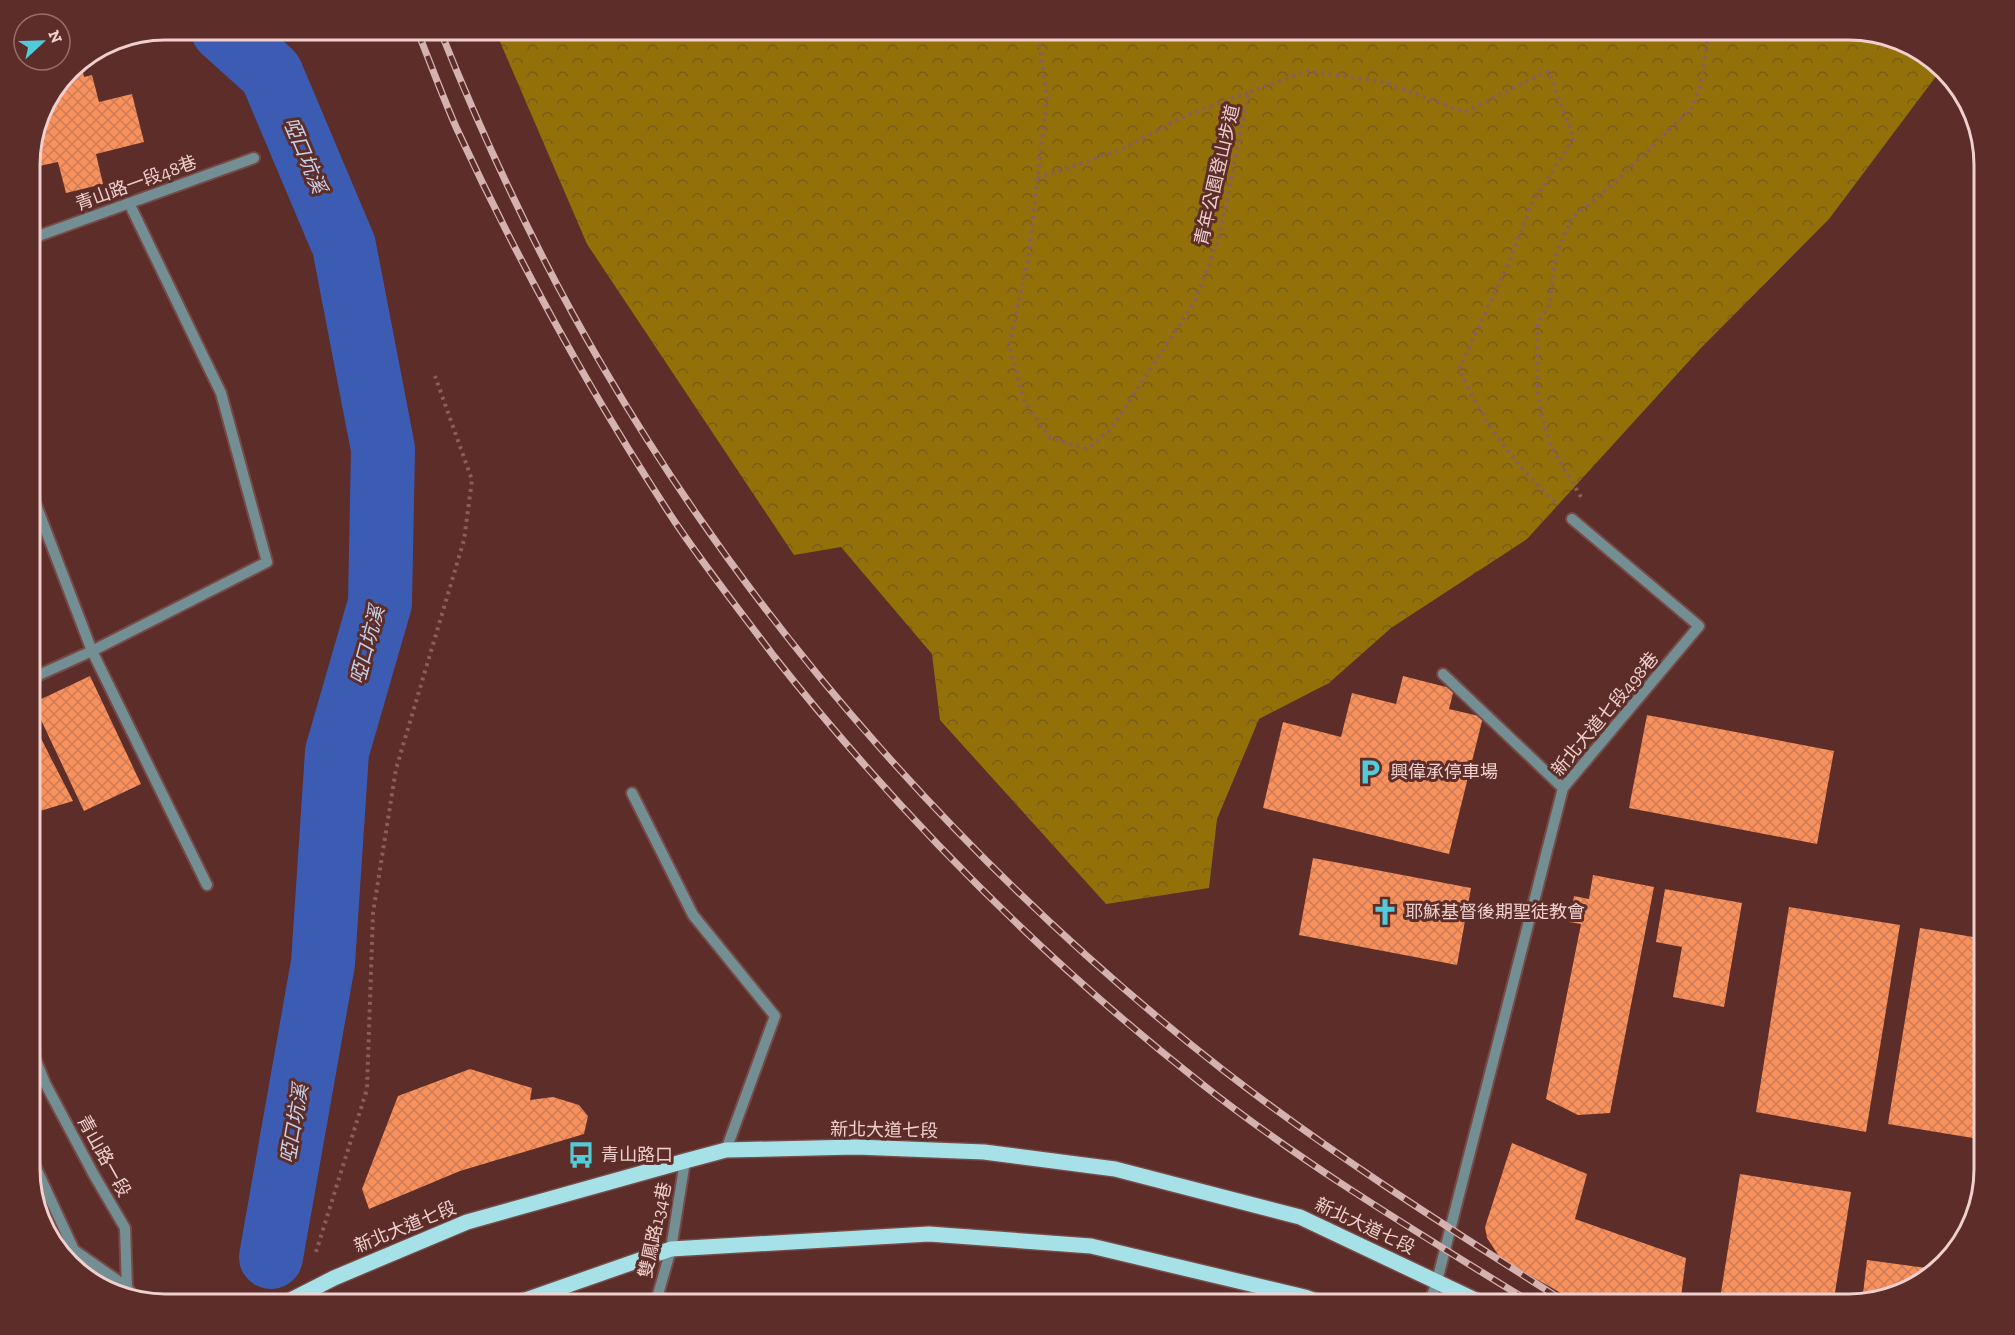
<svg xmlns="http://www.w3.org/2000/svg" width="2015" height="1335" font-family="'Zilla Slab','Noto Sans TC',serif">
	<defs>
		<pattern id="forest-crowns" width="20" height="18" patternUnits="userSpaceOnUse" patternTransform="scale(1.5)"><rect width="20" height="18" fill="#947108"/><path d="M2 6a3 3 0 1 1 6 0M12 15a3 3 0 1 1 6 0" fill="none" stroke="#765d1e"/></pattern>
		<pattern id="building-cross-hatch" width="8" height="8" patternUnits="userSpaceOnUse" patternTransform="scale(1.5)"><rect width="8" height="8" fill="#f9915d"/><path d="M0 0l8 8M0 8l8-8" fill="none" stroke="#cd7c55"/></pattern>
	</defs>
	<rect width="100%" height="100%" fill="#5c2d29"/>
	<path fill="url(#forest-crowns)" d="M495 30H1849L1925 53 1940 71 1829 219 1700 349 1527 539 1391 628 1329 683 1259 719 1217 819 1209 888 1106 904 940 720 932 654 841 547 794 555 587 244Z"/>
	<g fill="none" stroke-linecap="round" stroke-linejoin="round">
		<path stroke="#3c5cb3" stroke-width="64" d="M223 30 271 73 344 246 383 449 380 603 337 752 323 963 271 1257"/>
	</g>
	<g fill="url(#building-cross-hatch)">
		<path d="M81 63 84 77 92 75 99 102 132 94 144 142 96 154 103 184 66 193 58 162 30 168V157L40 114 70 70Z"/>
		<path d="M90 676 141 784 84 811 33 703Z"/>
		<path d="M1403 676 1454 689 1449 709 1483 717 1449 854 1263 808 1283 722 1341 737 1352 693 1396 704Z"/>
		<path d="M1647 715 1834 751 1817 844 1629 808Z"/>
		<path d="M30 717 73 801 30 814Z"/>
		<path d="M1313 858 1471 888 1457 965 1299 935Z"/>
		<path d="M1593 875 1654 887 1610 1113 1578 1115 1546 1099 1581 924 1569 922 1574 896 1589 899Z"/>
		<path d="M1665 889 1742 903 1724 1007 1673 997 1682 947 1656 942Z"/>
		<path d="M1789 907 1900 925 1866 1132 1756 1112Z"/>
		<path d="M1920 928 1985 939V1140L1888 1124Z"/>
		<path d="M470 1069 532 1088 530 1100 553 1097 579 1105 588 1116 584 1134 460 1171 369 1209 362 1189 398 1096Z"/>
		<path d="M1512 1143 1587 1174 1575 1219 1686 1258 1680 1305H1582L1501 1259 1487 1238 1485 1227Z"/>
		<path d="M1740 1174 1851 1192 1833 1305H1719Z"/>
		<path d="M1867 1260 1934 1269 1910 1291 1862 1302Z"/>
	</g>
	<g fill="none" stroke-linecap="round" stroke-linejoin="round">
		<defs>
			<g id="minor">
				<path d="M30 239 254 158"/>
				<path d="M30 489 92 651 207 885"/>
				<path d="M1443 674 1563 788"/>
				<path d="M30 679 92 651 267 562 221 393 129 203"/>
				<path d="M632 793 693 915 775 1016 726 1150"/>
				<path d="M30 1046 45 1083 94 1175 125 1228 127 1287"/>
				<path d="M30 1155 74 1250 127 1287 132 1295"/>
				<path d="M655 1305 671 1249 685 1161"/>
				<path d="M1429 1305 1437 1281 1563 788 1699 626 1572 519"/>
			</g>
			<g id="major">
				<path d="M281 1305 334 1278 467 1222 685 1161 726 1150 856 1147 984 1152 1115 1169 1300 1217 1486 1305"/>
				<path d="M511 1305 671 1249 929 1234 1091 1246 1305 1297 1326 1305"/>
			</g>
		</defs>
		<use href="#minor" stroke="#764a47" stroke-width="14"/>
		<use href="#major" stroke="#764a47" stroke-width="18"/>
		<g stroke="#895e5b" stroke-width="4" stroke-dasharray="3 4.5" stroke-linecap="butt">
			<path d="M1037 30 1047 97 1028 260 1009 345 1025 403 1050 438 1087 449 1111 429 1195 301 1219 237 1249 92 1307 71 1384 82 1465 112 1548 71 1574 138 1531 205 1509 262 1459 369C1481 420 1516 466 1557 504"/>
			<path d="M1037 178 1122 149 1182 117 1249 92"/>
			<path d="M1581 497 1551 446 1544 424 1538 398 1537 347 1538 322 1550 304 1555 257 1571 219 1609 188 1692 108 1700 87 1709 30"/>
			<path d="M316 1252 367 1089 373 913 396 769 464 540 472 480 435 376"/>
		</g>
		<use href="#minor" stroke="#738f93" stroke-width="10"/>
		<use href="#major" stroke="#a6e1e8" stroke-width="15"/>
		<defs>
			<g id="rail">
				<path d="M417 30C430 62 442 95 456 127 519 263 592 396 675 522 706 568 740 611 773 655 899 815 1042 958 1202 1084 1307 1167 1422 1235 1535 1305"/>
				<path d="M440 30C486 145 540 260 603 367 760 636 978 879 1223 1070 1334 1156 1452 1230 1570 1305"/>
			</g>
		</defs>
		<use href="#rail" stroke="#d4b2af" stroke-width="7"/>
		<use href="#rail" stroke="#5c2d29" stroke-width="4.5" stroke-dasharray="14" stroke-linecap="butt"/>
	</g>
	<defs>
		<symbol id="parking-bare" viewBox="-9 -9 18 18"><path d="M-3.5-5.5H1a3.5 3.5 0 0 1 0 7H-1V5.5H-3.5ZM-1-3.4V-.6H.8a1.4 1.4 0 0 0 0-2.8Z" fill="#52cbd9" stroke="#5c2d29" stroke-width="2.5" paint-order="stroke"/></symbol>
		<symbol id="church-bare" viewBox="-9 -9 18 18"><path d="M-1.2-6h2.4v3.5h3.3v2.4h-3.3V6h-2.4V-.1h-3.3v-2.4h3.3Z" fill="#52cbd9" stroke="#5c2d29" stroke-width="2.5" paint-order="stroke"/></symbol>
		<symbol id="bus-bare" viewBox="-9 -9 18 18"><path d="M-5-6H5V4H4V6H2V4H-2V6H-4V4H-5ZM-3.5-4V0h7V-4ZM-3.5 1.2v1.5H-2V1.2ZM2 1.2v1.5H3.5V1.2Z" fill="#52cbd9" stroke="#5c2d29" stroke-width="2.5" paint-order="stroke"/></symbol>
	</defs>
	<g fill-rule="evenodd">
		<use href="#parking-bare" x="1351" y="753" width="38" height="38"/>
		<use href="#church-bare" x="1366" y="893" width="38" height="38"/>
		<use href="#bus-bare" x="562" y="1136" width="38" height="38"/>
	</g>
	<g text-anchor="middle" stroke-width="6" stroke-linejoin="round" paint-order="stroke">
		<g font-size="18" fill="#efd0cd" stroke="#5c2d29">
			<text transform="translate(1217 175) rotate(-77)" y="6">青年公園登山步道</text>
			<text transform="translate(136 183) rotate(-20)" y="6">青山路一段48巷</text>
			<text transform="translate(1605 714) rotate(-50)" y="6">新北大道七段498巷</text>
			<text transform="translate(884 1130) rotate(1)" y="6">新北大道七段</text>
			<text transform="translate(104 1156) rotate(61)" y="6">青山路一段</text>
			<text transform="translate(1365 1226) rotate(25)" y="6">新北大道七段</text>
			<text transform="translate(405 1227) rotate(-22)" y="6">新北大道七段</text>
			<text transform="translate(655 1230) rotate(-78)" y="6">雙鳳路134巷</text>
		</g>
		<g font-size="18" fill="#efd0cd" stroke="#5c2d29" text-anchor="start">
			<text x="1390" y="778">興偉承停車場</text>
			<text x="1405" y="918">耶穌基督後期聖徒教會</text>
			<text x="601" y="1161">青山路口</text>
		</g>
		<g font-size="20" font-style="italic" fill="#c6d1e8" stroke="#5c2d29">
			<text transform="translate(305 155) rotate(67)" y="7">啞口坑溪</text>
			<text transform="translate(367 645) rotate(-75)" y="7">啞口坑溪</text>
			<text transform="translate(294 1124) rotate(-80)" y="7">啞口坑溪</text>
		</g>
	</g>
	<path d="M0 0H2015V1335H0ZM165 40H1849A125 125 0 0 1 1974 165V1169A125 125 0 0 1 1849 1294H165A125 125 0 0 1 40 1169V165A125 125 0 0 1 165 40Z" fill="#5c2d29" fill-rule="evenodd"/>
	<path fill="none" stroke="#efd0cd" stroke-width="3" d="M165 40H1849A125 125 0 0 1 1974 165V1169A125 125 0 0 1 1849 1294H165A125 125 0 0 1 40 1169V165A125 125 0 0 1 165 40Z"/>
	<g transform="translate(42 42) rotate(68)"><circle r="28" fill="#5c2d29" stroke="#976e6b" stroke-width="1.5"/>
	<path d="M0-4.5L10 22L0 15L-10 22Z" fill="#52cbd9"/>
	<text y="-9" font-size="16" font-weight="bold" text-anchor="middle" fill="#efd0cd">N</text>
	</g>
</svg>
